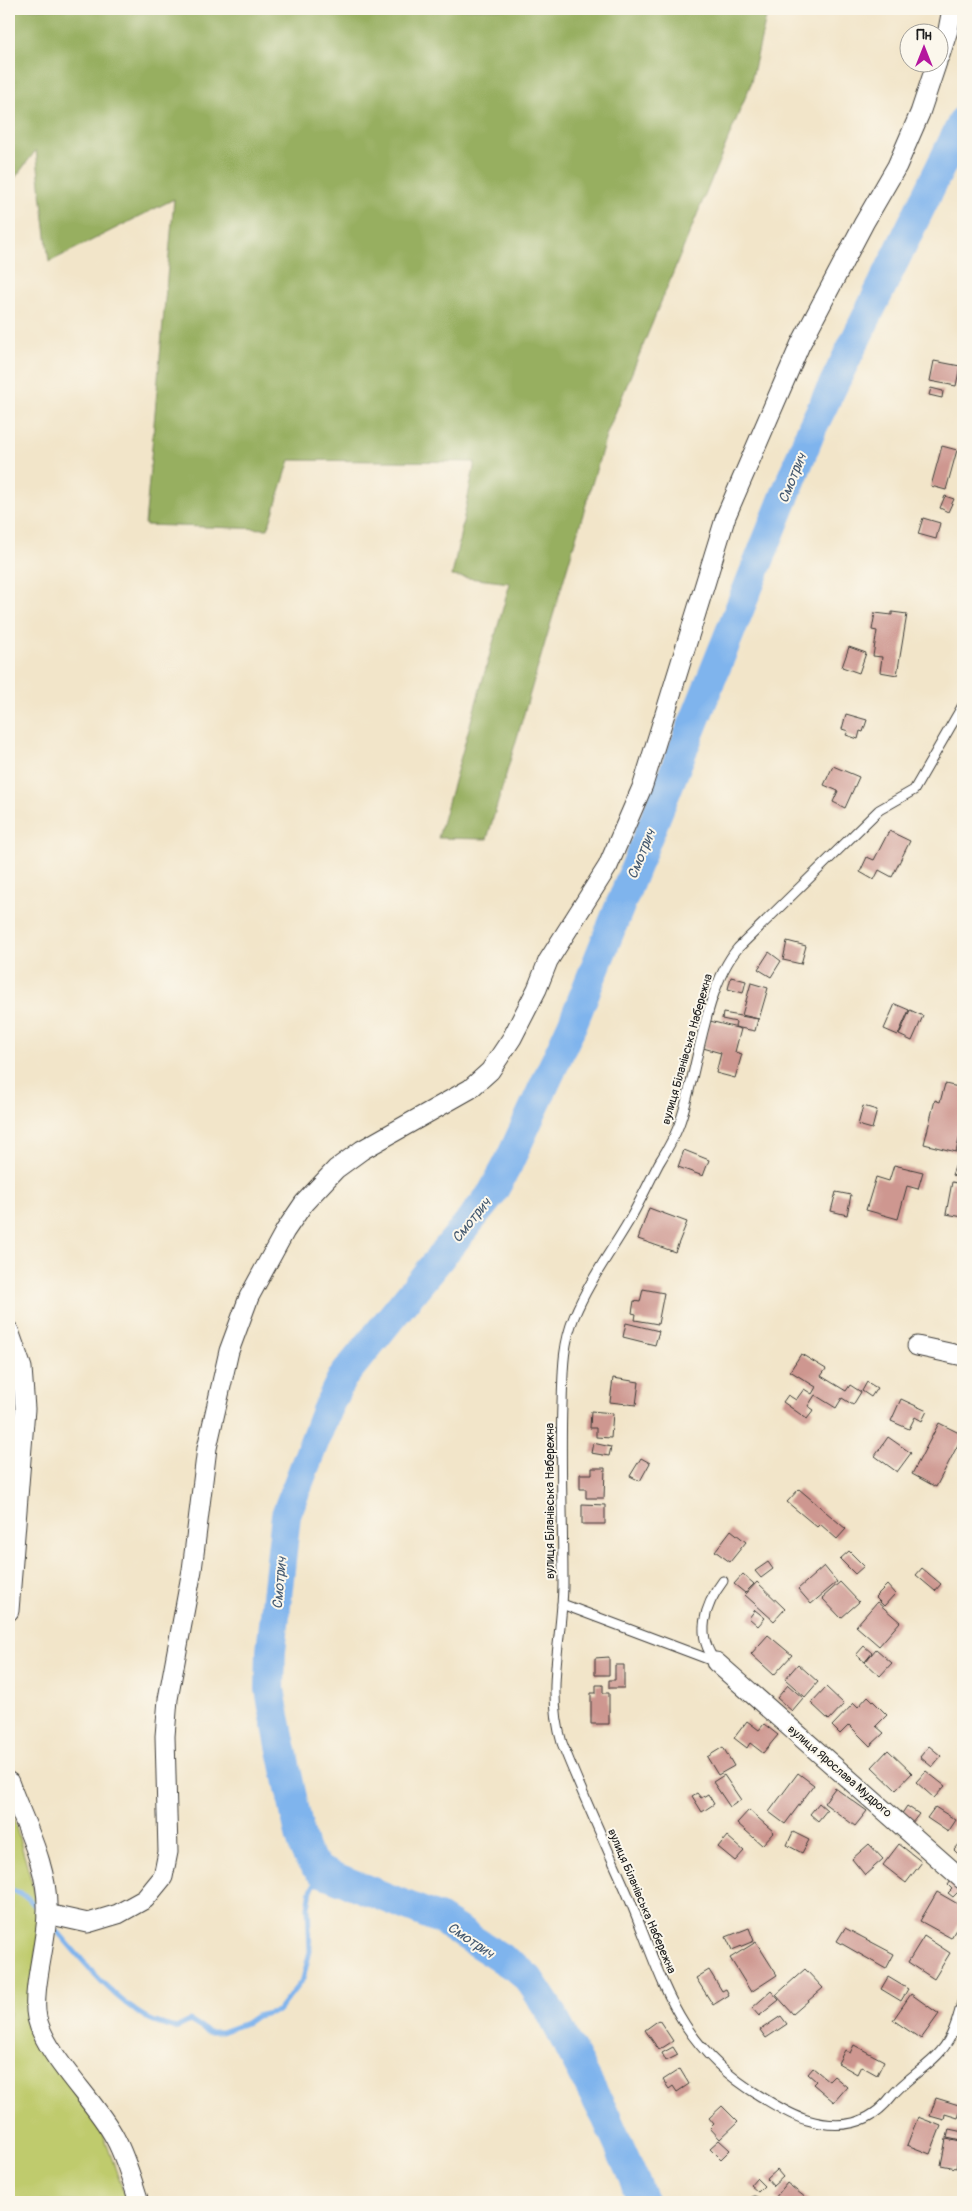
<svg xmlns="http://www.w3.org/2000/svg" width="972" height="2211" font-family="Pangolin,sans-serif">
	<rect width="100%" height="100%" fill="#fbf7ec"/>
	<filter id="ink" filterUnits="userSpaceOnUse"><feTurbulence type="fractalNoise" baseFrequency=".02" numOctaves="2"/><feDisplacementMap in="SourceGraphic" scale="10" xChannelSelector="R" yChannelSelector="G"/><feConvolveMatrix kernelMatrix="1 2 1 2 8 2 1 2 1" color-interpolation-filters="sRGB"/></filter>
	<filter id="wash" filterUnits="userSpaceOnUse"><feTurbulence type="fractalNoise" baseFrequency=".0096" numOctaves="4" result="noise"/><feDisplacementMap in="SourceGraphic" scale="20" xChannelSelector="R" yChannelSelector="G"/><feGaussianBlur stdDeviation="1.12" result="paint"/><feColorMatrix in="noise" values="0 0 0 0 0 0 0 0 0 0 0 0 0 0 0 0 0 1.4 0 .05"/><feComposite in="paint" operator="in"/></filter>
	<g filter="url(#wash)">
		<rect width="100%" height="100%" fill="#f2e5c9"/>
		<path fill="#bfcb6d" stroke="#6e7444" d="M9 1803 40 1911 30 2027 103 2133 127 2202H9Z"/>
		<path fill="#97af60" stroke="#5a663e" d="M9 9H768L750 86 607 433 487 839 438 838 510 583 452 576 475 462 290 460 268 529 145 525 174 199 49 262 36 150 9 186Z"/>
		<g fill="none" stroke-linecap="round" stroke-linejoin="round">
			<g stroke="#7fb4ed" stroke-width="5">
				<path d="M9 1888 28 1898 36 1907"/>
				<path d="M58 1932C84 1962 112 1998 147 2018 155 2023 167 2025 176 2028L190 2021 208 2032H221L246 2023 256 2016 278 2011 303 1979 310 1951 308 1907 311 1890 322 1872"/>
			</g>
			<path stroke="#7fb4ed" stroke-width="30" d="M644 2202 606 2117 550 2011 529 1979 515 1967 440 1919 322 1872C305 1858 303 1847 298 1826L273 1707 270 1689 271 1651 286 1515 326 1411 342 1378 491 1195 508 1164 572 1025 813 426 963 121"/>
		</g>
		<g id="blocks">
			<g fill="#ce9790">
				<path d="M934 361 960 366 956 386 930 381Z"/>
				<path d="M931 388 943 391 942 398 929 395Z"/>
				<path d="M942 446 957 450 946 490 931 486Z"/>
				<path d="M945 496 954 499 948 512 940 508Z"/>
				<path d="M923 518 940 523 936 539 918 534Z"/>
				<path d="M892 612 907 614 897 675 880 672 882 657 873 656 877 631 872 630 875 613 892 615Z"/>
				<path d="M849 647 866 653 859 673 842 667Z"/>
				<path d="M846 714 867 720 863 732 860 731 858 739 846 735 848 731 842 729Z"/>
				<path d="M833 766 859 777 845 808 833 802 838 791 824 785Z"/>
				<path d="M889 831 910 841 892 877 879 870 874 880 860 872 867 857 874 860Z"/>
				<path d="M787 941 806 946 801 964 783 960Z"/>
				<path d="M769 952 781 961 771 977 758 969Z"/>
				<path d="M731 977 746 981 743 993 728 989Z"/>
				<path d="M751 983 768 988 759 1019 742 1015Z"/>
				<path d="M895 1004 909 1010 898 1035 884 1029Z"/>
				<path d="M910 1010 923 1016 912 1041 899 1035Z"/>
				<path d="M723 1013 758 1019 755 1031 735 1027 736 1022 722 1019Z"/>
				<path d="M710 1021 741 1029 735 1052 742 1054 735 1078 716 1073 721 1053 703 1048Z"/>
				<path d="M945 1084 963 1088V1123L956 1152 924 1144 935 1100 940 1102Z"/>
				<path d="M863 1106 877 1110 872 1129 858 1125Z"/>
				<path d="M684 1150 709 1160 703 1176 678 1167Z"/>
				<path d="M959 1156 963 1158 962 1179 952 1175Z"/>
				<path d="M894 1165 923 1172 918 1189 907 1186 898 1219 866 1210 876 1177 889 1181Z"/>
				<path d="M952 1182 963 1184V1217L946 1214Z"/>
				<path d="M836 1192 851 1195 847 1215 831 1211Z"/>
				<path d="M649 1208 687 1222 675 1252 638 1239Z"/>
				<path d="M643 1289 664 1293 658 1324 635 1320 636 1314 632 1313 634 1301 640 1302Z"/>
				<path d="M626 1323 659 1331 655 1345 623 1337Z"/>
				<path d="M801 1354 826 1369 821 1376 846 1391 850 1385 861 1392 853 1405 842 1398 836 1408 815 1395 808 1406 814 1410 807 1419 783 1402 788 1395 796 1400 804 1389 812 1394 816 1387 790 1371Z"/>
				<path d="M613 1378 639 1382 636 1405 610 1402Z"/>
				<path d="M867 1382 877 1388 871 1397 862 1391Z"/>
				<path d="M901 1399 927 1411 922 1421 915 1417 909 1429 891 1421Z"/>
				<path d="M591 1411 613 1413 611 1438 596 1437V1428H590Z"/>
				<path d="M939 1423 963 1435 936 1487 912 1474Z"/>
				<path d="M888 1437 911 1453 897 1472 875 1456Z"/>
				<path d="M593 1443 611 1447 609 1456 591 1453Z"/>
				<path d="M641 1458 650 1463 640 1481 630 1476Z"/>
				<path d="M592 1468H605L604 1498H586V1489H580V1474H592Z"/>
				<path d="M799 1489 846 1529 837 1539 820 1524 817 1527 787 1502Z"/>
				<path d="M582 1504 605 1505V1524H582Z"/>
				<path d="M731 1530 746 1542 730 1562 715 1551Z"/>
				<path d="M849 1551 864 1566 855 1574 840 1559Z"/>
				<path d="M768 1562 773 1569 761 1578 755 1571Z"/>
				<path d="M824 1566 837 1582 811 1604 798 1589Z"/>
				<path d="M922 1568 941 1584 935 1591 916 1575Z"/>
				<path d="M743 1574 754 1584 745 1593 734 1584Z"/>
				<path d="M757 1582 785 1609 774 1621 745 1595Z"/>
				<path d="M840 1582 859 1602 841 1618 822 1598Z"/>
				<path d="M887 1585 895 1594 884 1606 875 1597Z"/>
				<path d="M877 1602 900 1622 879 1646 856 1626Z"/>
				<path d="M755 1610 765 1618 758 1626 749 1618Z"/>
				<path d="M768 1635 792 1655 774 1675 751 1654Z"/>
				<path d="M864 1646 872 1653 865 1662 856 1655Z"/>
				<path d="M876 1649 892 1663 880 1676 865 1662Z"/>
				<path d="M609 1657V1675H595V1658Z"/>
				<path d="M798 1664 818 1682 805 1697 785 1679Z"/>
				<path d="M615 1665H624V1688H609V1680H615Z"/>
				<path d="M596 1685H603V1693H609V1724H591V1693H596Z"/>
				<path d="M788 1685 803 1698 792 1711 777 1698Z"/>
				<path d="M826 1687 844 1704 829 1720 811 1703Z"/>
				<path d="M868 1696 887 1715 876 1726 884 1733 870 1746 849 1725 840 1734 832 1726 854 1703 858 1707Z"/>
				<path d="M747 1721 759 1730 764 1724 778 1735 763 1753 750 1743 747 1748 734 1738Z"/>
				<path d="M929 1746 941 1756 932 1767 920 1757Z"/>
				<path d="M723 1747 734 1766 718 1775 707 1757Z"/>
				<path d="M888 1750 912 1773 896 1790 872 1767Z"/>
				<path d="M926 1771 945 1786 934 1798 916 1782Z"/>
				<path d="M798 1773 814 1785 785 1824 769 1812Z"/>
				<path d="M724 1775 741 1800 730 1807 713 1782Z"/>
				<path d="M835 1788 867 1811 855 1826 824 1803Z"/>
				<path d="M697 1793 701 1798 708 1794 714 1804 702 1812 692 1796Z"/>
				<path d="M819 1803 827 1810 818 1821 810 1814Z"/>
				<path d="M907 1806 919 1814 912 1823 901 1815Z"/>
				<path d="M935 1807 956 1820 948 1832 927 1818Z"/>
				<path d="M749 1810 774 1832 762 1845 737 1823Z"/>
				<path d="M793 1832 809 1840 802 1853 787 1845Z"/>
				<path d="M727 1836 744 1851 735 1861 718 1847Z"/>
				<path d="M963 1840V1859L954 1850Z"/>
				<path d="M869 1844 883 1859 865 1875 852 1859Z"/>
				<path d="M899 1844 922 1862 906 1883 883 1865Z"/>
				<path d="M951 1881 961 1889 953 1897 948 1893 952 1889 948 1885Z"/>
				<path d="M937 1892 963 1907V1917L951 1938 920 1921Z"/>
				<path d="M749 1928 754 1941 732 1950 726 1937Z"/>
				<path d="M845 1928 894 1954 886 1969 837 1941Z"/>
				<path d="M924 1936 950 1953 934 1979 908 1962Z"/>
				<path d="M756 1942 777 1975 751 1992 730 1958Z"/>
				<path d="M805 1969 823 1988 793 2014 776 1995Z"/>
				<path d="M709 1970 722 1991 726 1989 729 1995 713 2005 696 1978Z"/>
				<path d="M888 1977 908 1989 901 2001 881 1989Z"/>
				<path d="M771 1991 779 2000 759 2016 752 2008Z"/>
				<path d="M911 1994 939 2014 921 2039 893 2020Z"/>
				<path d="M781 2016 787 2024 766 2038 760 2030Z"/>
				<path d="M659 2020 673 2041 659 2050 645 2030Z"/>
				<path d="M854 2045 884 2061 877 2075 861 2066 857 2074 838 2063 845 2050 850 2053Z"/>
				<path d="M673 2047 678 2055 666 2061 662 2053Z"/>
				<path d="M813 2068 829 2081 834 2076 847 2087 834 2102 813 2084 816 2081 808 2074Z"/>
				<path d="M680 2069 689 2084 677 2092 673 2086 669 2089 663 2080Z"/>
				<path d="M936 2098 962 2106 958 2118 945 2114 944 2120 930 2116Z"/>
				<path d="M722 2106 738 2122 720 2139 710 2128 714 2124 709 2118Z"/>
				<path d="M918 2117 941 2126 930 2154 907 2145Z"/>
				<path d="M949 2129 963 2132 961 2141 947 2138Z"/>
				<path d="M946 2139 961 2142 956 2168 941 2165Z"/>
				<path d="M719 2140 730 2150 721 2159 710 2148Z"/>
				<path d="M777 2170 783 2177 773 2186 767 2179Z"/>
				<path d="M756 2178 764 2186 758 2192 750 2185Z"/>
				<path d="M787 2183 811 2202H780L775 2198Z"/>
			</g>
		</g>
	</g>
	<g filter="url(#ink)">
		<use href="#blocks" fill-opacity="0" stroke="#3c3a36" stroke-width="1"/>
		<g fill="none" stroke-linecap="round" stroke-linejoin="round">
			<defs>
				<g id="service">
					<path d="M963 705 914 790 879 810 738 948C704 988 698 1071 680 1122 675 1137 667 1150 659 1163 648 1184 638 1206 626 1226 608 1256 587 1285 574 1317 562 1346 563 1374 562 1404 560 1464 563 1525 563 1585 562 1639 546 1690 562 1743 582 1794 605 1843 627 1893 663 1978 674 2044 760 2096 775 2105 790 2115 807 2120 841 2130 869 2125 891 2097 906 2078 927 2068 941 2051 954 2036 958 2017 963 1999"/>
					<path d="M562 1604 716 1662"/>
					<path d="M716 1662C695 1636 704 1606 723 1581"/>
					<path d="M754 2201 755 2202"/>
				</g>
				<g id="minor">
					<path d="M940 55 948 30 952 9"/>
					<path d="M9 1331 22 1368 25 1409 9 1611"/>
					<path d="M917 1346 963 1356"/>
					<path d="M716 1662 963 1880"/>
					<path d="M9 1782C24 1823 49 1867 47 1912 47 1942 31 1991 37 2018 46 2057 96 2101 115 2138 126 2158 132 2181 139 2202"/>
					<path d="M47 1914 88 1923 118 1914 145 1899 163 1877 168 1852 165 1736 168 1699 192 1570 207 1448 229 1351 249 1297 285 1231 304 1203 336 1169 362 1150 470 1089 490 1071 512 1038 537 989 548 961 608 866 643 785 726 516 800 345 864 223 897 166 920 113 937 62"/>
				</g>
			</defs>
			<use href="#service" stroke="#3c3a36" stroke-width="11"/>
			<use href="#minor" stroke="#3c3a36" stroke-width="21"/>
			<use href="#service" stroke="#fff" stroke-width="9"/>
			<use href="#minor" stroke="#fff" stroke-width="19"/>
		</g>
	</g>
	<g text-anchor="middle" stroke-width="4" stroke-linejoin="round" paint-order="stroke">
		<g font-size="12" fill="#1c1c1c" stroke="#fbf7ec">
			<text transform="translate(687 1049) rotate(-74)" y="4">вулиця Біланівська Набережна</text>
			<text transform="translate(550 1501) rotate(-90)" y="4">вулиця Біланівська Набережна</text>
			<text transform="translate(840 1771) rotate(41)" y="4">вулиця Ярослава Мудрого</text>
			<text transform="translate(642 1901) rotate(67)" y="4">вулиця Біланівська Набережна</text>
		</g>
		<g font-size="14" font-style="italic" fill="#445970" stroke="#fbf7ec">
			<text transform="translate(792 478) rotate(-68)" y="5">Смотрич</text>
			<text transform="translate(641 854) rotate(-68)" y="5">Смотрич</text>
			<text transform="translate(471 1220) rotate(-51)" y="5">Смотрич</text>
			<text transform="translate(279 1583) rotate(-85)" y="5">Смотрич</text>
			<text transform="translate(471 1940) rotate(34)" y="5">Смотрич</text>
		</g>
	</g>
	<rect width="972" height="2211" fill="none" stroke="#fbf7ec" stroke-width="30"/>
	<g transform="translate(924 48)"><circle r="24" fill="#fbf7ec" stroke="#a29f99"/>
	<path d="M0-4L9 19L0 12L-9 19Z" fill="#b5179e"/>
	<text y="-8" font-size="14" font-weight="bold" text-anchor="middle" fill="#1c1c1c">Пн</text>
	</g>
</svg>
